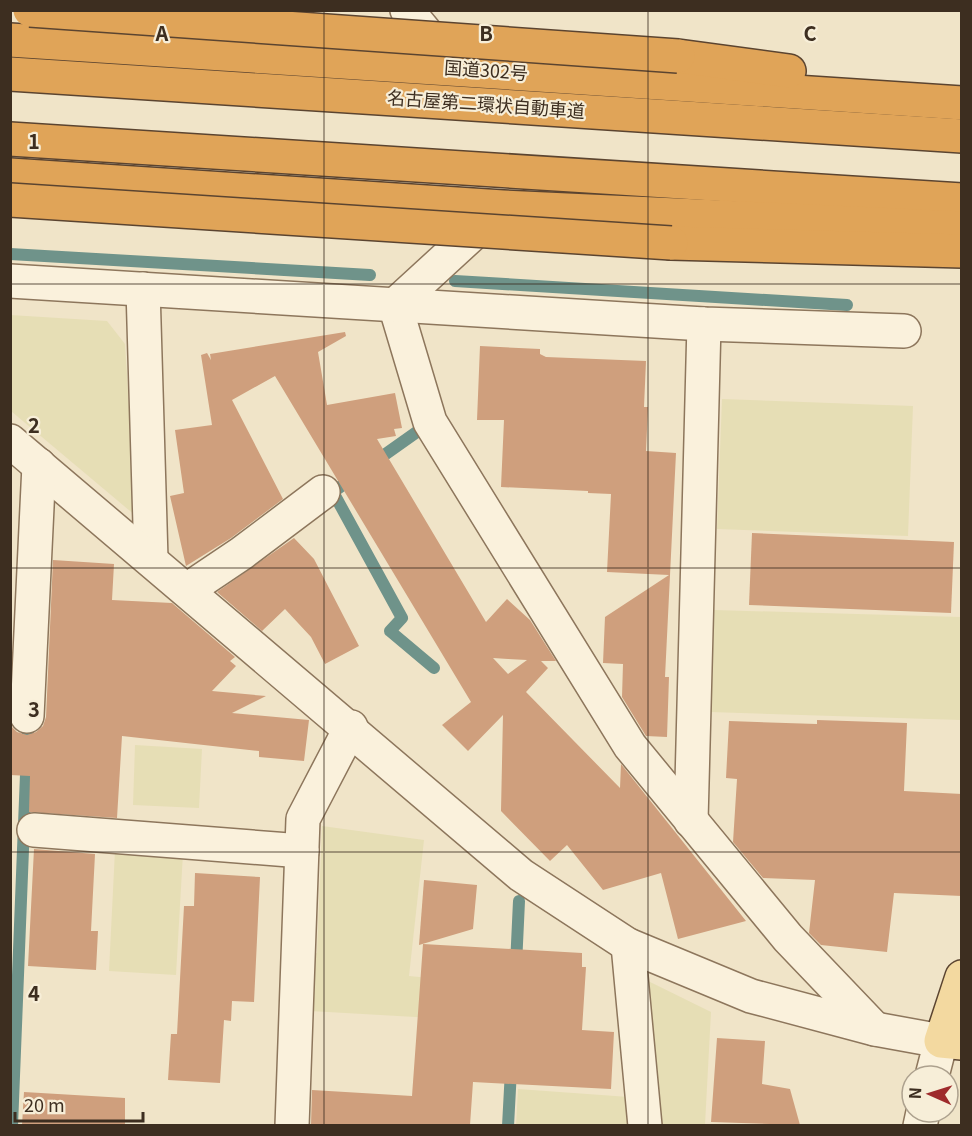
<svg xmlns="http://www.w3.org/2000/svg" width="972" height="1136" font-family="Georgia,'Noto Sans JP',serif">
	<rect width="100%" height="100%" fill="#f0e4c8"/>
	<g fill="#e6deb5">
		<path d="M10 315 107 321 125 344 136 516 11 411Z"/>
		<path d="M722 399 913 406 908 536 717 529Z"/>
		<path d="M714 610 961 617V720L710 712Z"/>
		<path d="M135 745 202 749 199 808 133 805Z"/>
		<path d="M322 826 424 840 409 976 471 982 468 1020 310 1011 313 954 317 953Z"/>
		<path d="M115 850 183 853 176 975 109 971Z"/>
		<path d="M644 979 711 1012 705 1125H658Z"/>
		<path d="M518 1089 629 1097 631 1125 516 1126Z"/>
	</g>
	<g fill="none" stroke-linecap="round" stroke-linejoin="round">
		<g stroke="#6f938a" stroke-width="12">
			<path d="M10 254 370 275"/>
			<path d="M455 281 847 305"/>
			<path d="M373 463 421 429"/>
			<path d="M354 477 333 492 402 618 390 631 434 668"/>
			<path d="M516 965 519 901"/>
			<path d="M12 1126 28 724"/>
			<path d="M508 1126 511 1070"/>
		</g>
	</g>
	<g fill="#cf9f7d" fill-rule="evenodd">
		<path d="M345 332 346 336 318 352 327 405 395 393 402 428 394 429 396 436 377 439 486 622 507 599 530 620 556 661H541L548 668 526 692 620 788 621 764 746 921 678 939 661 873 603 890 567 845 550 861 501 811 503 715 468 751 442 725 471 702 275 376 232 400 283 499 231 538 186 566 170 496 184 493 175 430 212 425 201 355 207 353 211 360 210 354ZM493 658 508 659 527 660 508 674Z"/>
		<path d="M480 346 540 349V354L546 357 646 361 644 407H648L646 451 676 453 665 677H669L667 737 646 736 622 697 623 664 603 663 605 617 669 575 607 572 611 494 588 493V491L501 487 504 420H477Z"/>
		<path d="M752 533 954 542 951 613 749 605Z"/>
		<path d="M294 538 314 559 359 646 325 664 311 637 285 609 262 631 217 592Z"/>
		<path d="M53 560 114 564 112 600 172 603 235 657 230 661 236 666 212 691 266 696 232 713 309 720 304 761 259 757V751L122 736 117 818 29 812 30 776 10 775V725L17 732 27 735 36 732 43 726 46 717Z"/>
		<path d="M817 720 907 723 904 791 962 794V896L894 893 887 952 821 945 809 933 815 880 763 878 733 842 737 779 726 778 729 721 817 724Z"/>
		<path d="M34 849 95 854 91 931H98L96 970 28 966Z"/>
		<path d="M195 873 260 877 254 1002 232 1001 231 1021 224 1020 220 1083 168 1080 171 1034H177L184 906H194Z"/>
		<path d="M424 880 477 885 473 929 419 945Z"/>
		<path d="M423 944 582 953V967H586L582 1030 614 1032 611 1089 473 1082 470 1125H311L312 1090 412 1096Z"/>
		<path d="M717 1038 765 1041 762 1084 790 1089 800 1125 711 1122Z"/>
		<path d="M24 1092 125 1098V1125H22Z"/>
	</g>
	<g fill="none" stroke-linecap="round" stroke-linejoin="round">
		<defs>
			<g id="minor">
				<path d="M407 10 444 55"/>
				<path d="M492 216 395 305 430 422 630 746 788 938 875 1029"/>
				<path d="M10 281 704 324 904 331"/>
				<path d="M143 289 151 559"/>
				<path d="M10 441 521 875 628 945 751 996 875 1029 941 1041 932 1076"/>
				<path d="M187 590 242 553 323 492"/>
				<path d="M27 716 39 465"/>
				<path d="M691 821 704 324"/>
				<path d="M34 830 302 851"/>
				<path d="M628 945 645 1126"/>
				<path d="M292 1126 303 819 351 727"/>
				<path d="M920 1126 923 1112"/>
			</g>
			<path id="major" d="M962 977 941 1041 962 1043"/>
			<g id="highway">
				<path d="M10 40 962 103"/>
				<path d="M678 56 789 71"/>
				<path d="M10 74 962 136"/>
				<path d="M10 139 962 200"/>
				<path d="M10 175 503 207 962 228"/>
				<path d="M671 243 962 251"/>
			</g>
		</defs>
		<use href="#minor" stroke="#8d765c" stroke-width="36"/>
		<use href="#major" stroke="#5b4430" stroke-width="36"/>
		<use href="#highway" stroke="#5b4430" stroke-width="36"/>
		<use href="#minor" stroke="#faf1dc" stroke-width="33"/>
		<use href="#major" stroke="#f3d9a0" stroke-width="33"/>
		<use href="#highway" stroke="#e0a458" stroke-width="33"/>
		<defs>
			<g id="highway-bridge">
				<path d="M30 10 678 56"/>
				<path d="M10 200 671 243"/>
			</g>
		</defs>
		<use href="#highway-bridge" stroke="#5b4430" stroke-width="36" stroke-linecap="butt"/>
		<use href="#highway-bridge" stroke="#e0a458" stroke-width="33"/>
	</g>
	<path fill="none" stroke="#3d2e20" stroke-width="1.5" stroke-opacity="0.55" d="M324 10V1126M648 10V1126M10 284H962M10 568H962M10 852H962"/>
	<g text-anchor="middle" stroke-width="4.5" stroke-linejoin="round" paint-order="stroke">
		<g font-size="18" fill="#3d2e20" stroke="#f7eed8">
			<text transform="translate(486 71) rotate(4)" y="6">国道302号</text>
			<text transform="translate(486 105) rotate(4)" y="6">名古屋第二環状自動車道</text>
		</g>
	</g>
	<g font-size="20" text-anchor="middle" font-weight="bold" fill="#3d2e20" stroke="#f7eed8" stroke-width="4.5" stroke-linejoin="round" paint-order="stroke">
		<text x="162" y="41">A</text>
		<text x="486" y="41">B</text>
		<text x="810" y="41">C</text>
		<text x="34" y="149">1</text>
		<text x="34" y="433">2</text>
		<text x="34" y="717">3</text>
		<text x="34" y="1001">4</text>
	</g>
	<rect width="972" height="1136" fill="none" stroke="#3d2e20" stroke-width="24"/>
	<g transform="translate(930 1094) rotate(273)"><circle r="28" fill="#f7eed8" stroke="#ada18e" stroke-width="1.5"/>
	<path d="M0-4.5L10 22L0 15L-10 22Z" fill="#9e2a2b"/>
	<text y="-9" font-size="16" font-weight="bold" text-anchor="middle" fill="#3d2e20">N</text>
	</g>
	<path d="M15 1112v9h128v-9" fill="none" stroke="#3d2e20" stroke-width="3"/>
	<text x="24" y="1112" font-size="18" fill="#3d2e20" stroke="#f7eed8" stroke-width="4.5" paint-order="stroke">20 m</text>
</svg>
